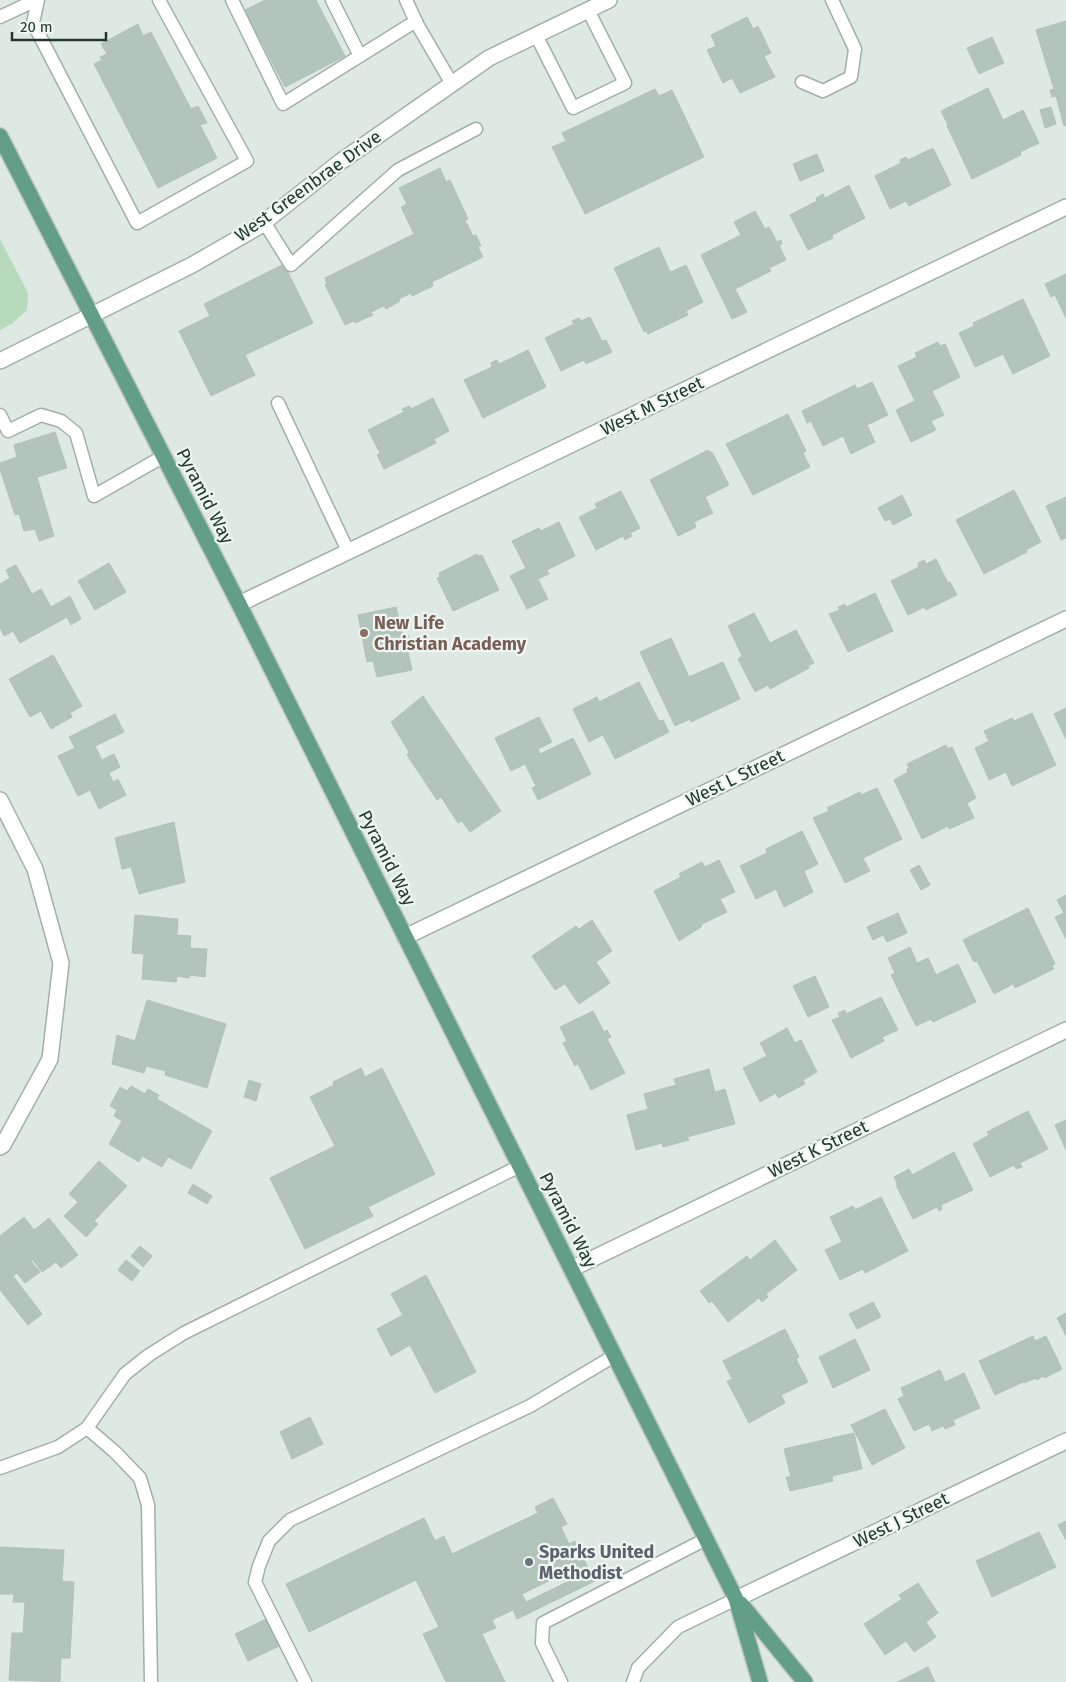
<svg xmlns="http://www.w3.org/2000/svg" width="1066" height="1682" font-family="'Fira Sans',sans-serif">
	<rect width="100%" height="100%" fill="#dee9e3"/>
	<path fill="#b7dabc" d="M0 239 28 293 27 310 13 323 0 330Z"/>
	<g fill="#b3c4bb" stroke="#b1c2b9">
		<path d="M265 0H316L345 56 285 87 245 10Z"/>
		<path d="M747 17 753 29 758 26 771 53 764 56 775 77 740 93 732 78 723 83 707 50 716 46 711 35Z"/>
		<path d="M1066 21V125L1064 126 1056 96 1052 97 1050 90 1054 89 1036 30Z"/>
		<path d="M138 24 143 36 151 32 191 109 198 106 207 123 200 125 217 158 158 188 94 64 102 60 100 57 107 54 101 44Z"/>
		<path d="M992 37 1004 63 979 74 967 48Z"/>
		<path d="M988 88 1003 120 1023 110 1039 143 1020 152 1021 155 972 179 947 126 948 125 941 111Z"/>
		<path d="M655 89 659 96 672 90 704 157 585 214 552 147 566 141 562 133Z"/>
		<path d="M1051 107 1056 124 1045 128 1040 110Z"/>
		<path d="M933 148 951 185 909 206 906 201 890 209 875 176 901 163 900 160 906 157 908 160Z"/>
		<path d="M817 154 824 171 800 181 793 164Z"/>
		<path d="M440 168 446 182 450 180 468 219 465 220 473 236 476 235 481 246 478 247 483 257 432 282 433 286 412 296 411 293 399 299 400 301 386 309 384 306 371 312 373 315 355 323 354 321 345 325 325 285 327 284 325 278 414 234 401 207 407 204 399 188Z"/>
		<path d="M849 185 865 218 832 235 833 238 808 250 790 215 817 201 816 198 823 194 825 198Z"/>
		<path d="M755 211 765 229 769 227 777 242 781 240 782 244 779 245 786 260 769 268 771 271 735 289 747 312 732 319 701 255 741 235 734 222Z"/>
		<path d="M659 247 670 272 686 265 703 302 686 311 688 315 648 334 646 331 644 332 614 268Z"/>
		<path d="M284 264 313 323 245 355 255 375 211 396 179 331 210 316 204 304Z"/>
		<path d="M1066 274V318L1055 295 1051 297 1045 284Z"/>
		<path d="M1023 299 1050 356 1013 374 1003 354 975 367 959 333 974 326 973 323Z"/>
		<path d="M590 317 602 341 606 340 612 352 586 364 584 360 561 371 545 338 574 324 572 321 579 318 581 321Z"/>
		<path d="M938 342 940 346 945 344 960 377 932 391 944 415 931 421 936 430 911 442 896 410 915 401 898 366 917 357 915 353Z"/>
		<path d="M528 350 546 387 483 418 464 380 492 367 491 363 497 360 499 364Z"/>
		<path d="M872 382 888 415 867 425 875 442 851 454 843 436 823 446 811 421 807 423 802 411 855 385 857 389Z"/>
		<path d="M433 398 449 431 434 439 436 443 384 469 377 455 380 453 368 430 404 412 402 409 410 406 411 409Z"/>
		<path d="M788 414 806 451 803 453 810 467 753 495 726 444Z"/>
		<path d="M55 432 67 468 37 477 54 536 39 541 35 529 24 531 19 514 15 515 0 469V463L17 457 14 445Z"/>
		<path d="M708 450 710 453 712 452 729 485 705 497 713 513 694 522 696 527 678 536 650 480Z"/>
		<path d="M1014 490 1041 542 1026 550 1027 552 984 574 956 520Z"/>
		<path d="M621 491 640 528 630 533 632 536 625 540 623 536 596 550 579 517 597 508 595 504Z"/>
		<path d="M902 495 912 515 893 525 890 519 885 521 878 508Z"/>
		<path d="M1066 497V538L1061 540 1046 506Z"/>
		<path d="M559 522 575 556 547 570 549 574 538 579 548 599 527 609 510 576 526 568 512 541 539 528 541 531Z"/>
		<path d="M477 554 478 556 482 555 499 590 453 611 437 578 440 577 439 573Z"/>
		<path d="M936 559 948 583 950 582 957 595 926 610 924 607 908 615 891 581 919 567 918 563 924 560 926 564Z"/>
		<path d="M109 563 126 592 95 610 78 581Z"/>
		<path d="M16 565 32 594 41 589 51 607 70 596 81 619 71 625 67 617 20 643 13 631 4 636 0 627V584L10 578 6 570Z"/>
		<path d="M875 593 893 631 848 652 829 614 840 610 838 607 845 604 846 607Z"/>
		<path d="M396 607 403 636 408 635 410 642 406 643 412 670 377 677 373 661 367 662 358 615Z"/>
		<path d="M754 613 770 643 796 630 814 663 808 666 809 668 770 689 768 685 755 692 738 659 742 656 728 626Z"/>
		<path d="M671 638 689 677 723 662 740 699 691 722 690 719 675 726 640 652Z"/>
		<path d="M53 655 82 706 70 713 72 717 51 729 41 711 30 717 9 679Z"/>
		<path d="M639 682 659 721 663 720 669 732 615 759 603 735 589 742 573 709 597 697 599 702Z"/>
		<path d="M423 696 501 811 470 832 462 821 458 823 441 797 437 800 407 755 409 752 391 722Z"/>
		<path d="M1066 708V739L1054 714Z"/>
		<path d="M1032 713 1056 765 1012 786 1006 772 989 780 975 748 989 741 984 731 1012 718 1014 721Z"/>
		<path d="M115 714 124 732 95 746 102 760 114 754 120 767 109 773 113 782 118 779 126 795 99 809 90 790 78 796 58 756 75 748 69 737Z"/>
		<path d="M539 717 552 742 538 749 540 754 573 738 591 774 538 800 532 788 536 786 525 764 511 771 495 738Z"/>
		<path d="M946 745 948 749 952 747 976 798 967 803 974 818 949 829 948 826 922 839 894 780 908 772 907 769 909 768 907 764Z"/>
		<path d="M877 788 902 839 863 858 870 871 845 883 813 818 829 811 827 808 860 792 861 795Z"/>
		<path d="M174 822 185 882 139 894 131 867 122 869 115 838Z"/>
		<path d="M802 831 818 864 804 871 813 892 784 907 776 889 756 899 740 866 767 853 766 849Z"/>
		<path d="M719 860 735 892 720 899 727 912 702 924 701 927 679 941 654 891 681 877 679 874 702 862 705 867Z"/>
		<path d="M919 865 930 885 921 890 910 870Z"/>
		<path d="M1066 895V939L1055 917 1064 913 1057 900Z"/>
		<path d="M1028 908 1055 964 1052 966 1054 969 1015 988 1013 984 994 994 977 961 974 962 963 940Z"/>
		<path d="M898 913 907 933 887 942 883 935 873 940 867 927Z"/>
		<path d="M135 915 178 919 177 935 191 936 190 948 207 949 205 977 190 975 189 978 177 976 176 982 142 979 144 954 132 953Z"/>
		<path d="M592 920 612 951 596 962 610 983 579 1004 565 984 555 990 532 956 576 926 579 929Z"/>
		<path d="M910 947 917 963 928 958 936 975 958 964 976 1002 933 1022 931 1019 916 1026 891 975 895 973 888 958Z"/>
		<path d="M815 976 829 1007 808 1017 793 986Z"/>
		<path d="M881 997 898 1030 882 1037 884 1041 851 1058 832 1020 840 1017 838 1013 845 1010 846 1014Z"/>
		<path d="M147 1000 226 1024 207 1088 165 1075 166 1071 146 1066 144 1073 112 1064 117 1035 135 1041Z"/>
		<path d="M593 1011 604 1032 607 1030 611 1037 607 1039 625 1073 591 1090 578 1064 575 1066 563 1043 567 1041 560 1027Z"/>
		<path d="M787 1028 795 1043 801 1040 817 1072 803 1080 805 1084 778 1098 776 1093 760 1102 743 1068 767 1056 760 1043Z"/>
		<path d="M361 1068 365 1077 382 1068 435 1174 368 1207 373 1216 305 1249 270 1178 335 1146 310 1097 334 1085 333 1082Z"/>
		<path d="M709 1069 715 1092 725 1089 735 1124 687 1137 689 1140 663 1147 662 1143 636 1150 627 1115 648 1109 644 1094 676 1085 674 1079Z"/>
		<path d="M249 1080 261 1084 256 1101 244 1097Z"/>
		<path d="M131 1086 145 1094 148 1089 159 1095 157 1099 212 1131 191 1169 168 1157 162 1167 142 1156 139 1162 109 1144 122 1121 114 1116 117 1110 110 1106 120 1087 127 1091Z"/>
		<path d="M1028 1111 1048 1149 1020 1163 1022 1167 1016 1169 1014 1165 990 1177 973 1144 989 1135 987 1132Z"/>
		<path d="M1066 1120V1150L1055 1125Z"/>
		<path d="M954 1152 973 1190 941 1205 942 1209 939 1211 937 1207 913 1219 896 1185H898L894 1177 909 1169 912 1175Z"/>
		<path d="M99 1161 127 1186 94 1221 98 1224 86 1237 64 1216 78 1202 69 1194Z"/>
		<path d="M193 1184 212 1196 207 1204 188 1193Z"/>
		<path d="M881 1197 908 1251 865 1273 863 1269 840 1280 825 1250 842 1242 830 1217 853 1206 855 1210Z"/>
		<path d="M24 1217 34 1230 49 1218 78 1255 61 1268 56 1262 42 1272 33 1260 31 1261 40 1272 25 1283 17 1273 13 1276 42 1314 28 1325 0 1290V1236Z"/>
		<path d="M775 1240 797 1270 766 1294 768 1297 762 1302 759 1298 728 1322 712 1301 709 1303 700 1291 747 1256 750 1260Z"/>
		<path d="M140 1246 152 1256 143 1267 131 1256Z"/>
		<path d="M126 1260 140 1271 132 1281 118 1270Z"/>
		<path d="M426 1275 476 1372 435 1393 410 1345 391 1356 377 1329 403 1315 391 1294Z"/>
		<path d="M873 1302 881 1317 857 1329 849 1314Z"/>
		<path d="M1066 1313V1336L1057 1318Z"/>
		<path d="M785 1329 799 1357 796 1359 808 1382 781 1395 785 1403 749 1423 727 1381 732 1379 723 1361Z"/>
		<path d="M1033 1336 1035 1341 1046 1336 1062 1369 1045 1378 1044 1376 1036 1380V1378L1024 1383 1023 1382 995 1395 979 1361Z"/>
		<path d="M855 1339 870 1370 833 1388 819 1357Z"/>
		<path d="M940 1370 945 1382 964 1373 980 1408 953 1420 955 1425 945 1429 943 1426 932 1431 929 1424 914 1431 898 1399 904 1396 901 1388Z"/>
		<path d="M885 1409 905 1448 872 1465 851 1425Z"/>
		<path d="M310 1417 323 1444 292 1459 280 1432Z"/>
		<path d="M854 1433 862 1469 832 1476 833 1481 790 1491 786 1477H791L784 1449Z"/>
		<path d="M553 1498 567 1524 561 1527 569 1544 575 1541 588 1568 563 1580 561 1575 522 1594 526 1602 594 1569 599 1579 517 1619 513 1610 492 1620 496 1628 482 1634 505 1682H446L423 1634 439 1627 416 1580 309 1632 286 1584 424 1518 435 1541 444 1536 452 1554 538 1513 535 1507Z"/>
		<path d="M1066 1521V1540L1058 1525Z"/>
		<path d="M1039 1532 1056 1567 992 1597 976 1561Z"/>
		<path d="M0 1547 64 1550 62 1581 74 1582 70 1658H61L60 1682 9 1680 12 1633H23L25 1602H13L14 1594H0Z"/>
		<path d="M918 1583 938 1613 926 1622 936 1637 914 1652 906 1641 885 1655 864 1624 902 1599 899 1595Z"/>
		<path d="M266 1619 279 1646 248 1661 235 1634Z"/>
		<path d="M928 1667 935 1682H897L900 1681Z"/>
	</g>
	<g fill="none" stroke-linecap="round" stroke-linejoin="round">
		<defs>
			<g id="service">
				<path d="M38 0 33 23 137 223 247 161 159 0"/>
				<path d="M232 0 283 104 416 21"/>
				<path d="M332 0 360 56"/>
				<path d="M406 0 417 24 452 84"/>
				<path d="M0 17 36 0"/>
				<path d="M536 35 573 108 625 83 588 10"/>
				<path d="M802 82 823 91 851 77 855 49 832 0"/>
				<path d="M264 222 291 265 398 170 476 129"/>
				<path d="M278 403 348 551"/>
				<path d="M0 415 8 431 41 415 61 421 76 433 94 496 164 456"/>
				<path d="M87 1428 115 1452 140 1478 148 1505 151 1682"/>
				<path d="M0 1468 58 1447 87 1428 125 1374 149 1355 184 1333 520 1166"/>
				<path d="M305 1682 255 1582 259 1566 269 1541 290 1520 530 1406 614 1356"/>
				<path d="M561 1682 542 1643 543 1623 706 1539"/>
				<path d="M633 1682 638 1668 678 1627 736 1599"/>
			</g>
			<g id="minor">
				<path d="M239 604 1066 207"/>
				<path d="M0 800 35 869 61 963 50 1059 3 1145 0 1147"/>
				<path d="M405 937 1066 619"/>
				<path d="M571 1269 1066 1030"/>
				<path d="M736 1599 1066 1441"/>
			</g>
			<path id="tertiary" d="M0 361 192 265 258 227 340 162 489 58 609 0"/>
			<g id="primary">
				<path d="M0 136 239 604 736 1599 760 1682"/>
				<path d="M741 1604 805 1682"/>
			</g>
		</defs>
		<use href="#service" stroke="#a1b0a9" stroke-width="15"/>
		<use href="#minor" stroke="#a1b0a9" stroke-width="18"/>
		<use href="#tertiary" stroke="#a1b0a9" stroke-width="18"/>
		<use href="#primary" stroke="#bcc3c0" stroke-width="18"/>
		<use href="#service" stroke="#fff" stroke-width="12"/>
		<use href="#minor" stroke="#fff" stroke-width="15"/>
		<use href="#tertiary" stroke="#fff" stroke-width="15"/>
		<use href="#primary" stroke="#639e87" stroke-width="15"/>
	</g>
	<circle fill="#8d6e63" stroke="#eef6f1" stroke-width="2" cx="364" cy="633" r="5"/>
	<circle fill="#6b7280" stroke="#eef6f1" stroke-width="2" cx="529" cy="1562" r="5"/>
	<g text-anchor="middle" stroke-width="4.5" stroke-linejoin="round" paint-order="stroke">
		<g font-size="18" fill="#20382e" stroke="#eef6f1">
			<text transform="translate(308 186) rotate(-36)" y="6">West Greenbrae Drive</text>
			<text transform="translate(652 406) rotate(-26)" y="6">West M Street</text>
			<text transform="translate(205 496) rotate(63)" y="6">Pyramid Way</text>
			<text transform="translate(735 778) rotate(-26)" y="6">West L Street</text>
			<text transform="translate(387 858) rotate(63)" y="6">Pyramid Way</text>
			<text transform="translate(818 1149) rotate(-26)" y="6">West K Street</text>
			<text transform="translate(568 1220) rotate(63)" y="6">Pyramid Way</text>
			<text transform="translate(901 1520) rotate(-26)" y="6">West J Street</text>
		</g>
		<g font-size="18" font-weight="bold" fill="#785e54" stroke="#eef6f1" text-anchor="start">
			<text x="374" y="629">New Life<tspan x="374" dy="21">Christian Academy</tspan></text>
		</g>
		<g font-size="18" font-weight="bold" fill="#5b616d" stroke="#eef6f1" text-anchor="start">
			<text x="539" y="1558">Sparks United<tspan x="539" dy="21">Methodist</tspan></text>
		</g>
	</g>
	<path d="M12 32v8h94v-8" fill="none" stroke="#20382e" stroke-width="2.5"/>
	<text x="20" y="32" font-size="15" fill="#20382e" stroke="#eef6f1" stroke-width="4" paint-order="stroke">20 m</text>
</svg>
